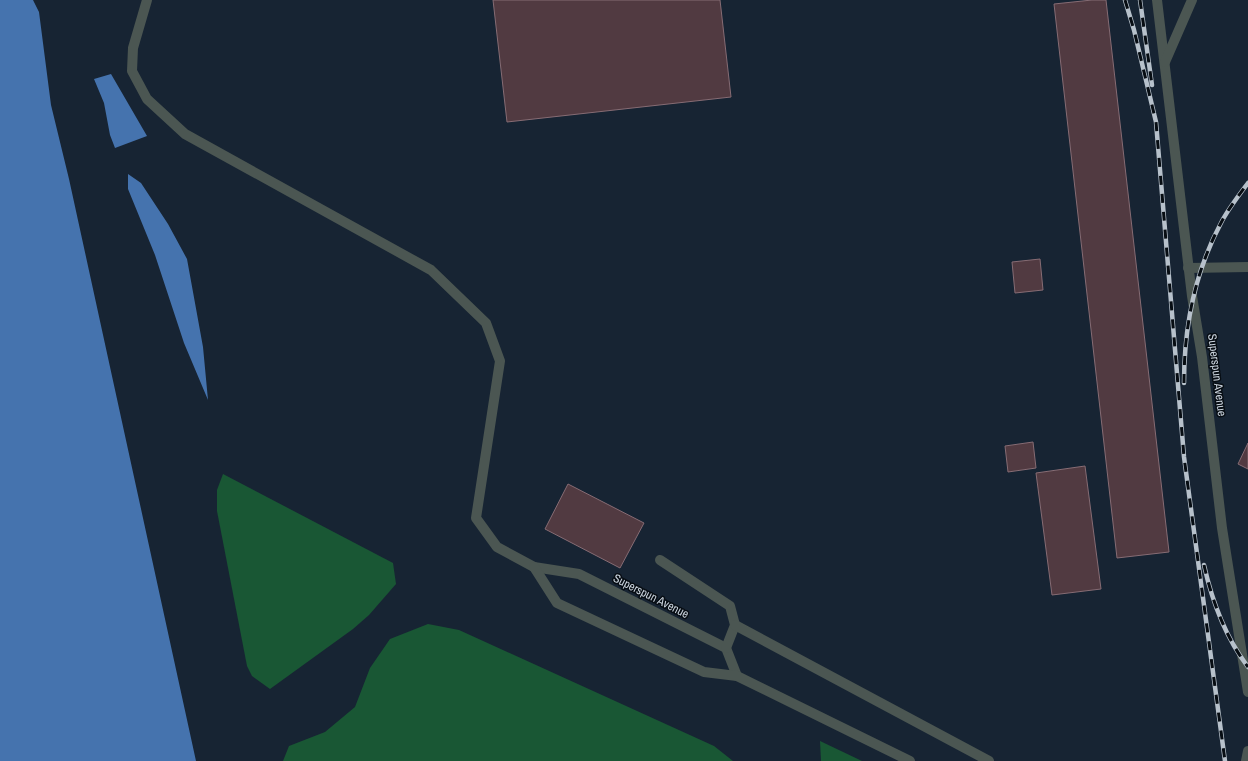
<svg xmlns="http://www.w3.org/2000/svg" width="1248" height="761" font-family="'Archivo Narrow',sans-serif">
	<rect width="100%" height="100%" fill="#172433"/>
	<g fill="#195734">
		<path d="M223 474 393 563 396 584 369 615 353 629 270 689 252 676 247 666 217 511V490Z"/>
		<path d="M428 624 459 630 714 746 733 761H283L289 746 325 732 355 707 370 668 390 639Z"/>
		<path d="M820 741 862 761H821Z"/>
	</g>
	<g fill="#4573ae">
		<path d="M0 0H33L39 12 51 105 69 179 196 761H0Z"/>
		<path d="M111 74 147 136 115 148 110 135 104 103 94 79Z"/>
		<path d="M128 174 141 183 168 224 187 259 203 347 208 400 184 343 155 255 128 189Z"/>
	</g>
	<g fill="#513a41" stroke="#866c74">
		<path d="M493 0H720L731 97 507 122Z"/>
		<path d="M1092 0H1106L1169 552 1117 558 1054 4Z"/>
		<path d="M1040 259 1043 290 1015 293 1012 262Z"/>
		<path d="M1033 442 1036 468 1008 472 1005 446Z"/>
		<path d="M1248 443V469L1238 464Z"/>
		<path d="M1085 466 1101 589 1052 595 1036 473Z"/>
		<path d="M568 484 644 523 620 568 545 529Z"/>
	</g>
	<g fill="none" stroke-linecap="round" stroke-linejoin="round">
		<g stroke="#4b5652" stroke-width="10">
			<path d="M147 0 133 48 132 71 147 99 185 134 431 270 486 323 500 361 476 518 497 547 534 567 579 574 726 648 737 676"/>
			<path d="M1157 0 1192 296 1202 357 1222 528 1248 692"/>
			<path d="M1165 62 1192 0"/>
			<path d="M1188 268 1248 267"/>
			<path d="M660 560 730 606 735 625 726 648"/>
			<path d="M534 567 557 603 704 672 737 676 910 761"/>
			<path d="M735 625 989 761"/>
			<path d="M1246 761 1248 751"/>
		</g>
		<defs>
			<g id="rail">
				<path d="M1125 0 1134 30 1156 122 1184 457 1225 761"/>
				<path d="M1140 0 1152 85"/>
				<path d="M1184 383C1184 326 1195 271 1222 221 1229 208 1239 195 1248 183"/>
				<path d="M1204 565C1212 601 1226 638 1248 667"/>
			</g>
		</defs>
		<use href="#rail" stroke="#b7c1cb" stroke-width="4.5"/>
		<use href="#rail" stroke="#070d13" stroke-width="3" stroke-dasharray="9" stroke-linecap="butt"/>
	</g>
	<g text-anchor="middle" stroke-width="3" stroke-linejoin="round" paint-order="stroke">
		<g font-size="12" fill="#cad3dd" stroke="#070d13">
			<text transform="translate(1217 375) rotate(83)" y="4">Superspun Avenue</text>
			<text transform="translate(651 596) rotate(27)" y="4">Superspun Avenue</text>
		</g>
	</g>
</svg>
